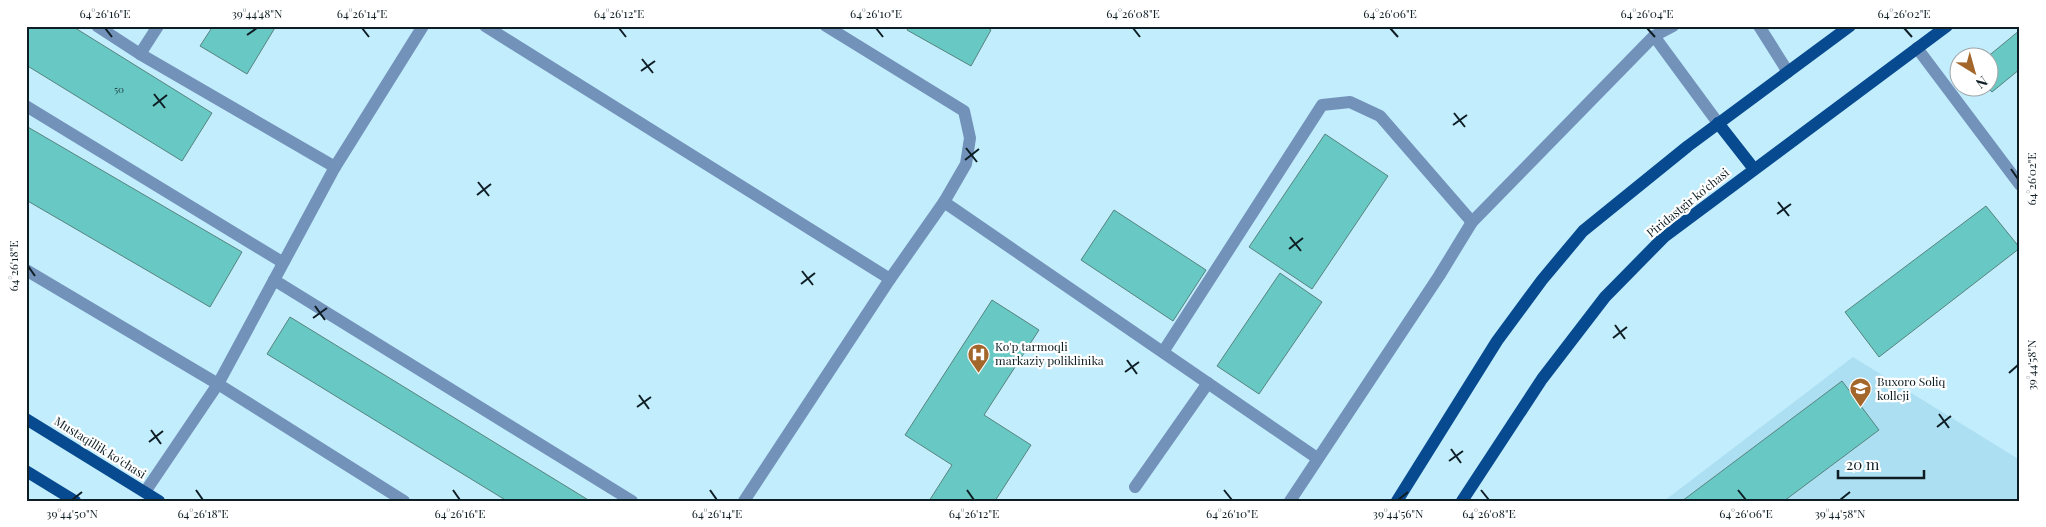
<svg xmlns="http://www.w3.org/2000/svg" width="2046" height="527" font-family="'Playfair Display',serif">
	<rect width="100%" height="100%" fill="#c2edfd"/>
	<path fill="#acdff2" d="M1853 357 2020 460V501H1664Z"/>
	<g fill="#68c9c4" stroke="#56837f">
		<path d="M26 26H72L212 113 182 161 26 65Z"/>
		<path d="M213 26H276L247 74 200 46Z"/>
		<path d="M909 26H985L991 30 971 66 907 30Z"/>
		<path d="M2020 30V69L1992 92 1988 88V58H1986Z"/>
		<path d="M26 126 242 252 210 307 26 200Z"/>
		<path d="M1325 134 1388 176 1312 289 1249 247Z"/>
		<path d="M1986 206 2020 248 1879 357 1845 312Z"/>
		<path d="M1114 210 1206 270 1173 321 1081 260Z"/>
		<path d="M1280 273 1322 302 1259 394 1217 366Z"/>
		<path d="M992 300 1039 330 984 415 1031 445 995 501H929L952 465 905 435Z"/>
		<path d="M290 317 590 501H507L267 354Z"/>
		<path d="M1842 381 1879 430 1784 501H1682Z"/>
	</g>
	<g fill="none" stroke-linecap="round" stroke-linejoin="round">
		<g stroke="#7392ba" stroke-width="12">
			<path d="M97 26 140 54 335 167"/>
			<path d="M485 26 890 279"/>
			<path d="M1759 26 1788 72"/>
			<path d="M1654 36 1718 123"/>
			<path d="M1917 48 2020 185"/>
			<path d="M140 54 158 26"/>
			<path d="M26 106 282 262"/>
			<path d="M944 202 1317 458"/>
			<path d="M26 270 218 384 404 501"/>
			<path d="M274 280 632 501"/>
			<path d="M1163 352 1322 105 1350 102 1380 116 1472 222"/>
			<path d="M1135 487 1208 383"/>
			<path d="M145 492 218 384 335 167 423 26"/>
			<path d="M744 501 890 279 944 202 966 164 970 138 964 111 826 26"/>
			<path d="M1290 501 1439 276 1472 222 1654 36 1673 26"/>
		</g>
		<g stroke="#084a8f" stroke-width="12">
			<path d="M1718 123 1754 169"/>
			<path d="M26 419 159 501"/>
			<path d="M26 471 75 501"/>
			<path d="M1397 501 1497 341 1542 280 1583 231 1688 146 1850 26"/>
			<path d="M1462 501 1542 379 1605 297 1664 237 1947 26"/>
		</g>
	</g>
	<path fill="none" stroke="#0e1e24" stroke-width="2" d="M105 28 112 37M362 28 369 37M619 28 626 37M876 28 883 37M1133 28 1140 37M1390 28 1398 37M1647 28 1655 37M1904 28 1912 37M247 35 257 28M642 59 653 73M641 71 655 61M154 94 165 108M153 106 167 95M1454 113 1465 127M1453 125 1467 115M966 148 977 162M965 160 979 149M2011 169 2018 179M478 182 489 196M477 195 491 184M1778 202 1789 216M1777 214 1791 204M1290 237 1301 251M1289 249 1303 238M28 266 35 276M802 271 813 285M801 284 815 273M315 306 325 320M313 318 327 308M1615 325 1625 339M1613 338 1627 327M1127 360 1137 374M1125 372 1139 362M2009 373 2018 365M639 395 649 409M637 407 651 397M1939 414 1949 428M1937 427 1951 416M151 430 161 444M149 442 163 431M1451 449 1461 463M1449 461 1463 451M196 490 203 500M453 490 460 500M710 490 717 500M967 490 974 500M1224 490 1232 500M1481 490 1489 500M1738 490 1746 500M72 500 82 492M1398 500 1408 492M1840 500 1850 492"/>
	<defs>
		<symbol id="hospital-pin" viewBox="-11 -11 22 30"><path d="M0 17L-7.5 6A9.5 9.5 0 1 1 7.5 6Z" fill="#a4672b" stroke="#fff"/><path d="M-5-5h3v3.5h4V-5h3V5h-3V1.5h-4V5h-3Z" fill="#fff"/></symbol>
		<symbol id="university-pin" viewBox="-11 -11 22 30"><path d="M0 17L-7.5 6A9.5 9.5 0 1 1 7.5 6Z" fill="#a4672b" stroke="#fff"/><path d="M0-5L7-2L0 1L-7-2ZM-4 1L0 2.5L4 1V4Q0 6-4 4Z" fill="#fff"/></symbol>
	</defs>
	<g fill-rule="evenodd">
		<use href="#hospital-pin" x="966" y="342" width="25" height="34"/>
		<use href="#university-pin" x="1848" y="376" width="25" height="34"/>
	</g>
	<g text-anchor="middle" stroke-width="4.5" stroke-linejoin="round" paint-order="stroke">
		<g font-size="10" fill="#24494c">
			<text x="119" y="93">50</text>
		</g>
		<g font-size="12" fill="#0e1e24" stroke="#fff">
			<text transform="translate(1688 203) rotate(-39)" y="4">Piridastgir ko'chasi</text>
			<text transform="translate(100 448) rotate(32)" y="4">Mustaqillik ko'chasi</text>
		</g>
		<g font-size="12" fill="#0e1e24" stroke="#fff" text-anchor="start">
			<text x="995" y="351">Ko'p tarmoqli<tspan x="995" dy="14">markaziy poliklinika</tspan></text>
			<text x="1877" y="386">Buxoro Soliq<tspan x="1877" dy="14">kolleji</tspan></text>
		</g>
	</g>
	<rect width="2046" height="527" fill="none" stroke="#ffffff" stroke-width="55"/>
	<g transform="translate(1974 72) rotate(143)"><circle r="24" fill="#ffffff" stroke="#9fa5a7"/>
	<path d="M0-4L9 19L0 12L-9 19Z" fill="#a4672b"/>
	<text y="-8" font-size="14" font-weight="bold" text-anchor="middle" fill="#0e1e24">N</text>
	</g>
	<path d="M1838 470v8h86v-8" fill="none" stroke="#0e1e24" stroke-width="2.5"/>
	<text x="1846" y="470" font-size="15" fill="#0e1e24" stroke="#ffffff" stroke-width="4" paint-order="stroke">20 m</text>
	<rect x="28" y="28" width="1990" height="472" fill="none" stroke="#0e1e24" stroke-width="2"/>
	<g font-size="12" text-anchor="middle" fill="#0e1e24">
		<text x="105" y="18">64°26'16"E</text>
		<text x="257" y="18">39°44'48"N</text>
		<text x="362" y="18">64°26'14"E</text>
		<text x="619" y="18">64°26'12"E</text>
		<text x="876" y="18">64°26'10"E</text>
		<text x="1133" y="18">64°26'08"E</text>
		<text x="1390" y="18">64°26'06"E</text>
		<text x="1647" y="18">64°26'04"E</text>
		<text x="1904" y="18">64°26'02"E</text>
		<text transform="translate(2032 179) rotate(-90)" y="4">64°26'02"E</text>
		<text transform="translate(14 266) rotate(-90)" y="4">64°26'18"E</text>
		<text transform="translate(2032 365) rotate(-90)" y="4">39°44'58"N</text>
		<text x="72" y="518">39°44'50"N</text>
		<text x="203" y="518">64°26'18"E</text>
		<text x="460" y="518">64°26'16"E</text>
		<text x="717" y="518">64°26'14"E</text>
		<text x="974" y="518">64°26'12"E</text>
		<text x="1232" y="518">64°26'10"E</text>
		<text x="1398" y="518">39°44'56"N</text>
		<text x="1489" y="518">64°26'08"E</text>
		<text x="1746" y="518">64°26'06"E</text>
		<text x="1840" y="518">39°44'58"N</text>
	</g>
</svg>
